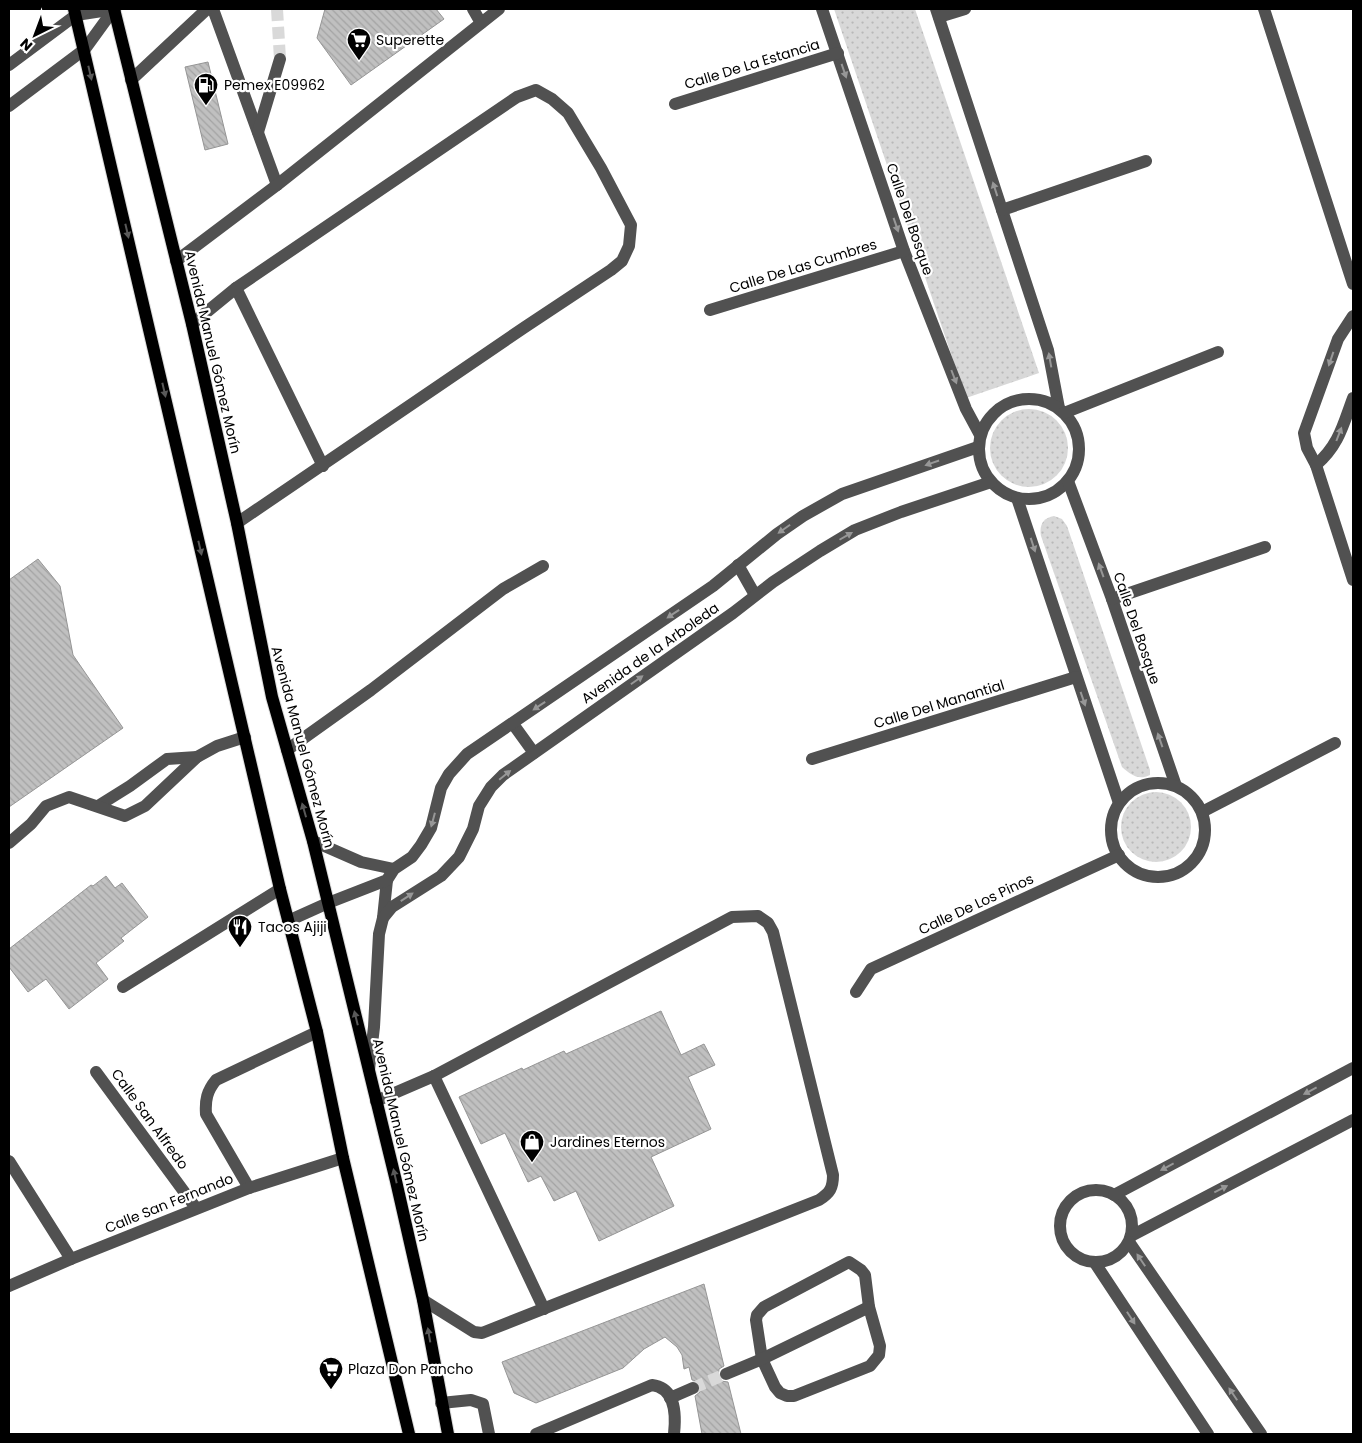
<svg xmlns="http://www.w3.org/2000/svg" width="1362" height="1443" font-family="Poppins,sans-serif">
	<defs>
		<pattern id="park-dots" width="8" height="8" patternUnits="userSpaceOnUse" patternTransform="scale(1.25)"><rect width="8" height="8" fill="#d8d8d8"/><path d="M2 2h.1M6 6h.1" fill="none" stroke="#b8b8b8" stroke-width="1.8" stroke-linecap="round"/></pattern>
		<pattern id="building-back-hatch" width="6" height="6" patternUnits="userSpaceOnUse" patternTransform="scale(1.25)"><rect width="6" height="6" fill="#c0c0c0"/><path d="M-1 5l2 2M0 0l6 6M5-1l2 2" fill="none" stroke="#a3a3a3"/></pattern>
	</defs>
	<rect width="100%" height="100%" fill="#fff"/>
	<g fill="url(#park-dots)">
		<path d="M834 9H915L1039 373 966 398Z"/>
		<circle cx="1029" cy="448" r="39"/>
		<path d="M1054 516 1062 519 1067 526 1150 770V775C1138 781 1130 774 1122 767L1041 536C1039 525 1043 518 1054 516Z"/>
		<circle cx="1156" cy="827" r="35"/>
	</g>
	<g fill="url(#building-back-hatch)" stroke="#959595">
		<path d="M325 9H436L444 19 351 85 317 38Z"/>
		<path d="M208 62 228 144 205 150 185 67Z"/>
		<path d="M38 559 60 586 73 655 123 728 9 807V580Z"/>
		<path d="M106 876 115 888 122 883 148 917 121 938 124 941 96 963 108 979 69 1009 46 979 28 992 9 967V949L91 885 93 886Z"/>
		<path d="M661 1011 681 1055 704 1044 715 1065 688 1077 711 1129 651 1157 674 1206 599 1241 576 1191 554 1201 541 1176 528 1182 505 1133 481 1144 459 1097 522 1068 523 1070 564 1051 566 1054Z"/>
		<path d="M704 1284 724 1366 719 1369 718 1377 721 1381 728 1382 741 1434H702L695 1396 700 1392 701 1385 697 1381 692 1380 689 1367 684 1369 682 1355 677 1347 665 1337 644 1349 623 1368 536 1403 514 1393 502 1362Z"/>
	</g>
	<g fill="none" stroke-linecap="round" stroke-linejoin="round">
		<g stroke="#d9d9d9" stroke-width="12" stroke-dasharray="12 6" stroke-linecap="butt">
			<path d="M277 9 280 59"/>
			<path d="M693 1388 726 1374"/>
		</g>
		<defs>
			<g id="major">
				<path d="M74 9 280 889 317 1032 343 1158 409 1434"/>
				<path d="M114 9 192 324 237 523 272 697 313 841 396 1181 423 1300 448 1434"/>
			</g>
		</defs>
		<use href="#major" stroke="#dbdbdb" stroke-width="14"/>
		<g stroke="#515151" stroke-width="12">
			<path d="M213 9 277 185"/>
			<path d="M473 9 481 23"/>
			<path d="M822 9 904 251 966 409 980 435"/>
			<path d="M936 9 1048 350 1059 408"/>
			<path d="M1264 9 1353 284"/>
			<path d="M939 17 965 9"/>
			<path d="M9 65 76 15 115 9"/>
			<path d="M131 80 207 9"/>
			<path d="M675 104 838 53"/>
			<path d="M9 106 85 49 114 9"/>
			<path d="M258 132 280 59"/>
			<path d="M1002 210 1146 161"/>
			<path d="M176 261 277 185 499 9"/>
			<path d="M236 288 323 466"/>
			<path d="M710 310 904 251"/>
			<path d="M1353 316 1338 339 1304 433 1307 448 1316 465 1353 580"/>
			<path d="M192 324 236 288 517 97 536 90 552 99 568 113 601 168 631 225 629 246 622 261 611 270 525 327 237 523"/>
			<circle cx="1029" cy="449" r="50"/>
			<path d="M1064 413 1218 352"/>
			<path d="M1316 465C1339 445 1343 425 1353 398"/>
			<path d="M1068 481 1112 599 1176 786"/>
			<path d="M1017 498 1119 803"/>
			<path d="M738 565 755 595"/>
			<path d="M1112 599 1265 547"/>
			<path d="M513 724 534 753"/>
			<path d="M287 750 371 690 503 589 543 566"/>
			<path d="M812 759 1076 677"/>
			<circle cx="1158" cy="830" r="47"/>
			<path d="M98 806 130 786 167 759 197 757"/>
			<path d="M1202 812 1335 743"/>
			<path d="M313 841 361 862 394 869"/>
			<path d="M9 843 31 824 46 806 69 797 125 816 145 806 197 757 217 746 245 737"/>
			<path d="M383 918 387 880"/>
			<path d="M288 921 328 903 387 880 394 869 412 857 421 845 431 828 441 788 449 774 467 754 713 586 777 534 803 516 842 494 978 447"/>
			<path d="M123 987 280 889"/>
			<path d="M856 992 871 969 1119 855"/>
			<path d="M369 1069 374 1027 379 934 383 918 392 907 441 876 459 857 473 829 479 806 491 787 503 775 733 613 773 582 820 551 855 530 901 512 991 482"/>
			<path d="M96 1072 196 1208"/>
			<path d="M434 1076 544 1309"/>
			<path d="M376 1101 434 1076 732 917 758 916 768 923 773 932 833 1175C833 1188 830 1193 819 1200L482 1333 474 1332 423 1300"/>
			<path d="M9 1161 71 1259"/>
			<path d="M249 1188 206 1114C205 1100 207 1091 216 1080L317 1032"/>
			<circle cx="1096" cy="1226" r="36"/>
			<path d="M1114 1195 1353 1068"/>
			<path d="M1131 1236 1353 1120"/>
			<path d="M1129 1242 1261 1434"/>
			<path d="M849 1262 861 1270 865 1275 869 1307 880 1346 879 1355 870 1366 794 1396H787L780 1393 775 1387 762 1359 756 1320 757 1315 764 1307Z"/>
			<path d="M1095 1263 1208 1434"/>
			<path d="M9 1286 71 1259 249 1188 343 1158"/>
			<path d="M726 1374 762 1359 869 1307"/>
			<path d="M670 1398 693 1388"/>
			<path d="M441 1403 471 1400 483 1404 489 1434"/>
			<path d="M536 1434 652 1385C676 1388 676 1416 674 1434"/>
		</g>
		<use href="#major" stroke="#000" stroke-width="12"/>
	</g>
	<defs><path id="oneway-solid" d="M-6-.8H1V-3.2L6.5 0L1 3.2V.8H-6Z" transform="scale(1.25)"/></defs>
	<g fill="#979797">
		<use href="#oneway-solid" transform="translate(844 71) rotate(71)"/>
		<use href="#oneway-solid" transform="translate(995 189) rotate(-108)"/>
		<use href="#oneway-solid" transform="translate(896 225) rotate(71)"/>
		<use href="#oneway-solid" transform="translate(1331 359) rotate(109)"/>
		<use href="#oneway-solid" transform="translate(1050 360) rotate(-100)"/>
		<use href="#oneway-solid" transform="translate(954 377) rotate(69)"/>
		<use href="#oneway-solid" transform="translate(1339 434) rotate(-69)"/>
		<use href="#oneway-solid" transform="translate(932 463) rotate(161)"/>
		<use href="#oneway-solid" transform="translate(784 529) rotate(145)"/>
		<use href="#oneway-solid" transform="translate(846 536) rotate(-30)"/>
		<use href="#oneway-solid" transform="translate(1033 545) rotate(72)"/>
		<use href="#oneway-solid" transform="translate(1101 570) rotate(-110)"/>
		<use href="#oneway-solid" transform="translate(673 614) rotate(146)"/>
		<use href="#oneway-solid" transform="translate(637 680) rotate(-35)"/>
		<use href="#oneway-solid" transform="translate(1083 699) rotate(71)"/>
		<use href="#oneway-solid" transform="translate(539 706) rotate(146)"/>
		<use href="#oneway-solid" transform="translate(1160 740) rotate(-109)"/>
		<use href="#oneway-solid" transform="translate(505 775) rotate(-39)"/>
		<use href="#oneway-solid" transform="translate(433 820) rotate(105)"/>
		<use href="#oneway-solid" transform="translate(407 897) rotate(-33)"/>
		<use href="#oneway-solid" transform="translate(1310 1091) rotate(152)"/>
		<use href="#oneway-solid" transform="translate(1167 1167) rotate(152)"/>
		<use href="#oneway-solid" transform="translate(1221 1189) rotate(-27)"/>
		<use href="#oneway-solid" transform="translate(1141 1260) rotate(-124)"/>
		<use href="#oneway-solid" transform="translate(1131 1318) rotate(57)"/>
		<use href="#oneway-solid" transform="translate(1233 1394) rotate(-124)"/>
	</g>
	<g fill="#595959">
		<use href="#oneway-solid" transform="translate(90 73) rotate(77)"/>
		<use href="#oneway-solid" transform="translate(127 231) rotate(77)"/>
		<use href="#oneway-solid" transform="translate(164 390) rotate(77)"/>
		<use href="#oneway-solid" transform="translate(200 548) rotate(77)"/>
		<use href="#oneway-solid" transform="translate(304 810) rotate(-106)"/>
		<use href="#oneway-solid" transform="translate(356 1018) rotate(-104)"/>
		<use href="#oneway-solid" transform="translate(395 1176) rotate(-103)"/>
		<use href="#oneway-solid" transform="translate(429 1335) rotate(-100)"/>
	</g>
	<defs>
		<symbol id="supermarket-pin" viewBox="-11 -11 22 30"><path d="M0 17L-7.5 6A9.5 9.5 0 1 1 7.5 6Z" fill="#000" stroke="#fff"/><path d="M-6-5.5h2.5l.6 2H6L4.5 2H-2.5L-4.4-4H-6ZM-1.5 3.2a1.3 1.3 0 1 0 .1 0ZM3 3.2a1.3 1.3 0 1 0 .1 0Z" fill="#fff"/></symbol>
		<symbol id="fuel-pin" viewBox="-11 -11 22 30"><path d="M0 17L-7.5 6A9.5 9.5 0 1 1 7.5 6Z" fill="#000" stroke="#fff"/><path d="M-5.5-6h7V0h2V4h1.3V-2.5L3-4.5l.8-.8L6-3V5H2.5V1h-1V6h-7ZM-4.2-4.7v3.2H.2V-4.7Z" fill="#fff"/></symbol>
		<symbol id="restaurant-pin" viewBox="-11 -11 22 30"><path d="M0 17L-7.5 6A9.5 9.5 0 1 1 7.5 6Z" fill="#000" stroke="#fff"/><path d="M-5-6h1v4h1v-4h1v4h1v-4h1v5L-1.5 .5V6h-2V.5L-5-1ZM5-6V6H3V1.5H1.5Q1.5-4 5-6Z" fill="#fff"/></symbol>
		<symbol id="shop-pin" viewBox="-11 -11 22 30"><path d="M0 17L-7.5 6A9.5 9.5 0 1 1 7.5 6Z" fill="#000" stroke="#fff"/><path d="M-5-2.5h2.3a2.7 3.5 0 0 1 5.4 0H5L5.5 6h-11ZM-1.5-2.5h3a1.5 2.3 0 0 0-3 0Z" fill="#fff"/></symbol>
	</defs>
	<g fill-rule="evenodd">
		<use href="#supermarket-pin" x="345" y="26" width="28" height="38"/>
		<use href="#fuel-pin" x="192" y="71" width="28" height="38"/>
		<use href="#restaurant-pin" x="226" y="913" width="28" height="38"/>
		<use href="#shop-pin" x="518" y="1128" width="28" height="38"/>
		<use href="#supermarket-pin" x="317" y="1355" width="28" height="38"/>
	</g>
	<g text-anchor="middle" stroke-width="4.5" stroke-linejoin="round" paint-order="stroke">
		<g font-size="14" fill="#000" stroke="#fff" text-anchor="start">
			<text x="376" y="45">Superette</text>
			<text x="224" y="90">Pemex E09962</text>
			<text x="258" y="932">Tacos Ajiji</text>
			<text x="550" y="1147">Jardines Eternos</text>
			<text x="348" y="1374">Plaza Don Pancho</text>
		</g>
		<g font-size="14" fill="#000" stroke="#fff">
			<text transform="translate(752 64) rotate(-17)" y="5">Calle De La Estancia</text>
			<text transform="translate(910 219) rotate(71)" y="5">Calle Del Bosque</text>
			<text transform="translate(803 266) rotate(-17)" y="5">Calle De Las Cumbres</text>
			<text transform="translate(213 352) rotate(77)" y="5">Avenida Manuel Gómez Morín</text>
			<text transform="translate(1137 628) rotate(71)" y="5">Calle Del Bosque</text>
			<text transform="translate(650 653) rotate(-35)" y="5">Avenida de la Arboleda</text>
			<text transform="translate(939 704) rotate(-17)" y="5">Calle Del Manantial</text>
			<text transform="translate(303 747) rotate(75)" y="5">Avenida Manuel Gómez Morín</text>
			<text transform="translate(976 904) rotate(-25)" y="5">Calle De Los Pinos</text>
			<text transform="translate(150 1119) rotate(54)" y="5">Calle San Alfredo</text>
			<text transform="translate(401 1140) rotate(77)" y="5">Avenida Manuel Gómez Morín</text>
			<text transform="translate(169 1203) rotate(-22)" y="5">Calle San Fernando</text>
		</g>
	</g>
	<rect width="1362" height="1443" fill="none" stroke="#000000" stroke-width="20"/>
	<g transform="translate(35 35) rotate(222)" stroke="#ffffff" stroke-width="4" paint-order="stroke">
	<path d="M0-4L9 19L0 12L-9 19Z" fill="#000000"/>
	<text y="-8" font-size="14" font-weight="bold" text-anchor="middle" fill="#000000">N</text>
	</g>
</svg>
